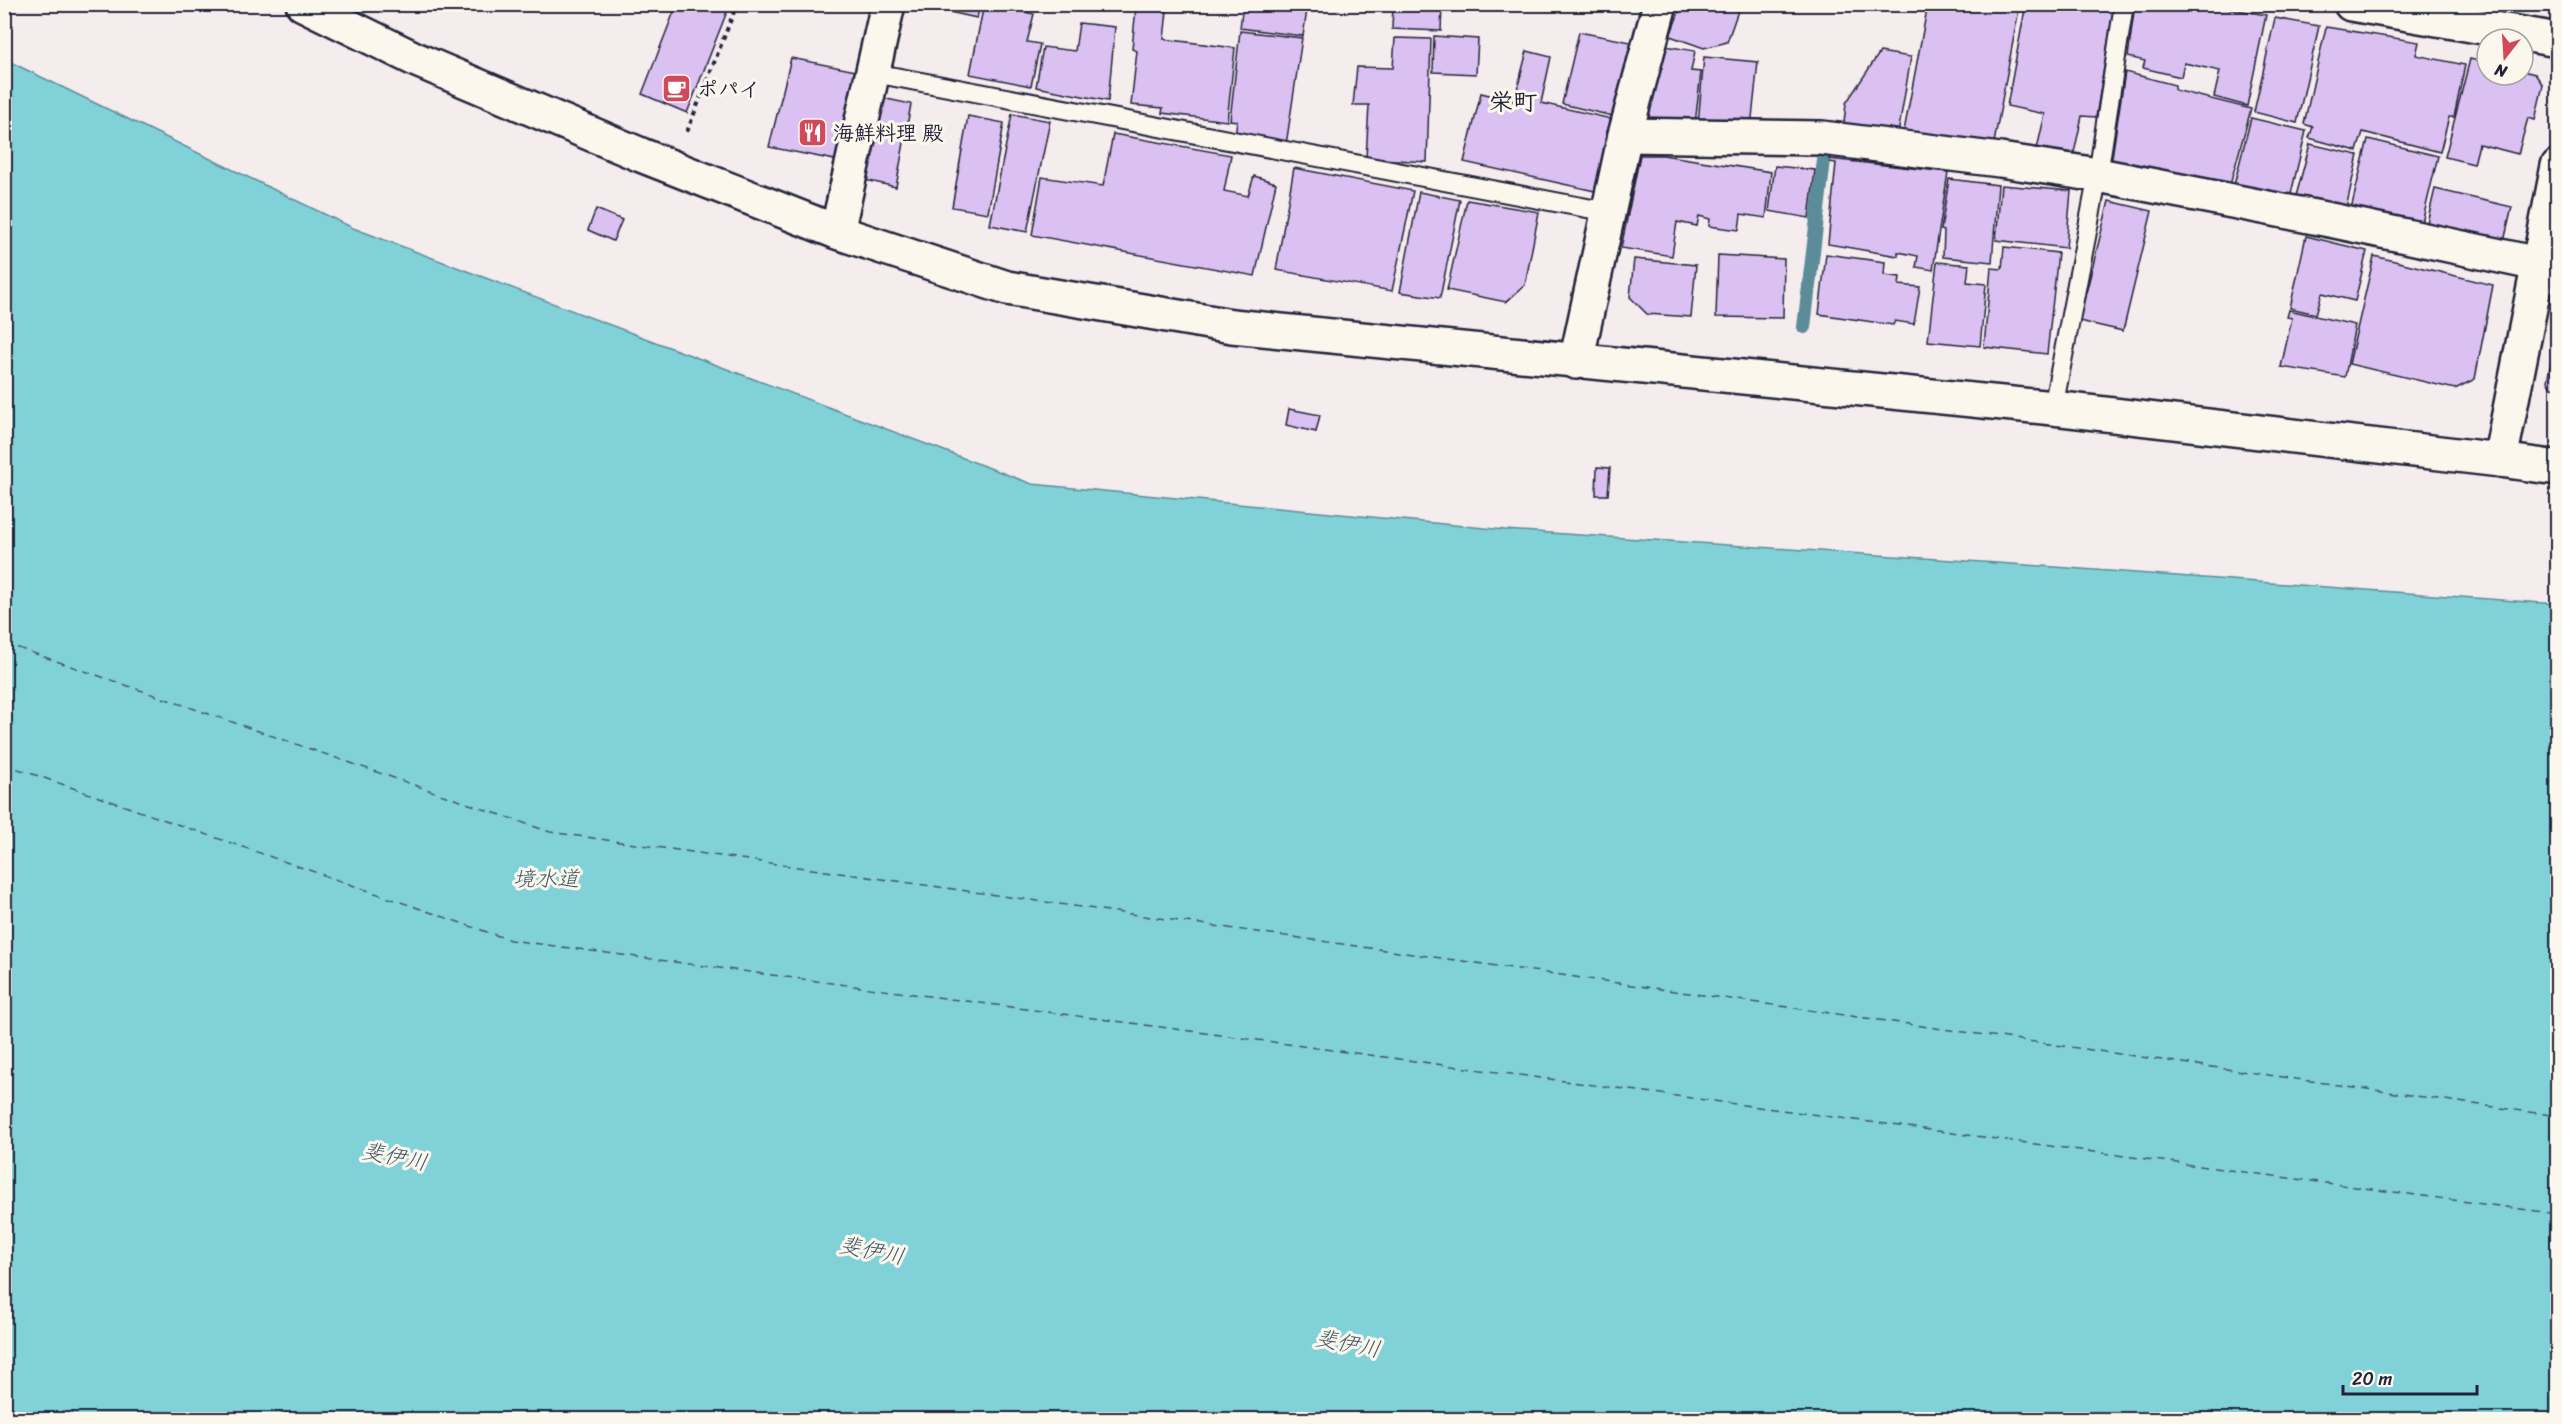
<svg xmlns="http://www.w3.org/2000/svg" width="2562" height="1424" font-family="Sriracha,'Klee One',sans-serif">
	<rect width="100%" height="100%" fill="#f4eced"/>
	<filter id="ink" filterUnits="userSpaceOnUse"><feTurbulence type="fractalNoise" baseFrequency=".0167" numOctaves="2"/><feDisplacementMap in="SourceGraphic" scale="12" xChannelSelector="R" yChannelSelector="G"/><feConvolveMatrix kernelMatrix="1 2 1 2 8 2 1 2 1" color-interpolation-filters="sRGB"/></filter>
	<g filter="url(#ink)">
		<path fill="#81d2d8" stroke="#5b8c99" stroke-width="1.5" d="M4 59 353 228 1032 484 1505 530 2041 566 2557 604V1419H5Z"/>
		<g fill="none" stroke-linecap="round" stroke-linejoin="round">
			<path stroke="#5b8c99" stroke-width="14" d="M1804 327 1824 160"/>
			<g stroke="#3e576a" stroke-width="1.5" stroke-dasharray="8 6" stroke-linecap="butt">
				<path d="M4 643 550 832 2558 1116"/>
				<path d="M4 764 510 940 2558 1214"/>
			</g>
		</g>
		<g fill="#dac1f1" stroke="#22223b" stroke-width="1.5">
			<path d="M677 4H730L687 113 642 94Z"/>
			<path d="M913 4H980L977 18Z"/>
			<path d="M984 4 1034 14 1027 42 1040 44 1031 86 970 74Z"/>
			<path d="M1243 4H1308L1303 36 1240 28Z"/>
			<path d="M1393 4H1442L1441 31 1392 29Z"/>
			<path d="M1682 4H1729L1739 8 1727 42 1704 48 1670 36Z"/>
			<path d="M1928 4H2020L1994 143 1904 131Z"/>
			<path d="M2026 4H2114L2096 117 2082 116 2073 158 2036 153 2045 114 2007 106Z"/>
			<path d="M2135 4H2204L2266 15 2247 106 2214 97 2220 71 2184 63 2181 77 2143 68 2145 61 2128 57Z"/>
			<path d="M1136 7 1167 11 1164 39 1235 48 1227 121 1162 113 1163 108 1131 105 1137 51 1132 49Z"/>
			<path d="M2275 18 2319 26 2297 123 2254 112Z"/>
			<path d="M1079 23 1115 27 1108 101 1036 87 1043 47 1075 51Z"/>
			<path d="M2326 27 2419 42 2416 55 2465 65 2454 117H2449L2440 152 2363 132 2357 151 2309 138 2313 127 2304 124Z"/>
			<path d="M1240 31 1302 38 1286 145 1235 135 1237 121 1230 120Z"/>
			<path d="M1579 32 1631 42 1617 117 1562 104Z"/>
			<path d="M1434 36 1478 39 1476 74 1433 72Z"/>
			<path d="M1395 38 1431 39 1427 162 1366 158 1369 105H1353L1357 67 1393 68Z"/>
			<path d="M1659 45 1695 51 1691 71 1701 72 1695 124 1642 125Z"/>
			<path d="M1527 51 1551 57 1541 103 1616 120 1604 193 1464 162 1481 93 1514 101Z"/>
			<path d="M1880 52 1911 57 1897 140 1843 134 1846 103Z"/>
			<path d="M1704 57 1758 62 1751 127 1698 124Z"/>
			<path d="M791 58 861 72 840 161 769 147Z"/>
			<path d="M2470 59 2487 63V75H2523V71L2535 74 2543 85 2535 120 2528 118 2518 154 2479 144 2474 164 2445 157Z"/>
			<path d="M2125 72 2175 85V90L2251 109 2230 185 2111 164Z"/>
			<path d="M882 98 911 104 896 187 865 180Z"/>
			<path d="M1012 114 1050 121 1027 232 990 225Z"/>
			<path d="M968 116 1004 123 988 213 952 207Z"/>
			<path d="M2251 118 2306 131 2290 198 2234 185Z"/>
			<path d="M1113 134 1231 155 1224 191 1248 196 1254 176 1276 183 1255 276 1032 235 1042 177 1103 186Z"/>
			<path d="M2368 139 2438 156 2421 227 2351 209Z"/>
			<path d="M2310 144 2358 155 2346 208 2296 196Z"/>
			<path d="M1640 155H1663L1771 172 1766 218 1741 214 1739 230 1709 226 1710 219 1699 216 1697 226 1677 222 1672 256 1621 248Z"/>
			<path d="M1829 159 1948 172 1933 270 1916 267 1918 256 1898 252V256L1828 244 1836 163 1830 162Z"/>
			<path d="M1775 166 1815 170 1809 218 1769 211Z"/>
			<path d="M1294 168 1413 191 1392 291 1276 270Z"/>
			<path d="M1949 179 1998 185 1992 262 1943 257 1944 231 1941 230Z"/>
			<path d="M2001 185 2071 191 2066 248 1996 240Z"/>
			<path d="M2435 189 2512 207 2503 246 2426 227Z"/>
			<path d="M1419 192 1460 200 1440 298 1400 292Z"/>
			<path d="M1467 200 1539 212 1525 285 1506 302 1447 290Z"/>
			<path d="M2109 201 2152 211 2123 331 2079 321Z"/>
			<path d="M596 209 622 220 613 241 588 230Z"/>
			<path d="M2306 236 2367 251 2355 301 2322 293 2316 314 2290 308Z"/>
			<path d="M2004 247 2058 253 2047 354 1984 347 1991 268 2002 269Z"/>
			<path d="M1826 254 1885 262 1884 275 1900 277 1899 285 1920 287 1914 324 1895 321 1893 325 1819 314Z"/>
			<path d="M1718 255 1784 259 1783 318 1716 317Z"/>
			<path d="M2374 256 2493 285 2475 379 2455 389 2349 364Z"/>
			<path d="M1634 259 1696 265 1691 317 1647 314 1630 297Z"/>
			<path d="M1937 262 1969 265 1967 282 1986 284 1980 346 1928 341Z"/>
			<path d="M2289 310 2355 325 2345 377 2281 367 2292 318 2287 317Z"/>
			<path d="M2558 326V389L2551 388 2547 381Z"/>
			<path d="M1289 409 1320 415 1316 432 1286 425Z"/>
			<path d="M1597 467 1610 468 1608 495H1596Z"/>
		</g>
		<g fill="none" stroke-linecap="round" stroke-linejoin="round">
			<defs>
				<g id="service">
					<path d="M874 73 1608 212"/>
					<path d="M2053 408 2098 175 2124 4"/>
				</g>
				<g id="minor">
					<path d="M2351 4 2558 40"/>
					<path d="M1625 135 1822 138 2000 160 2098 175 2335 221 2538 264"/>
					<path d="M837 232 888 4"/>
					<path d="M1576 362 1625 135 1660 4"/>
				</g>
				<g id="tertiary">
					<path d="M303 4 417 60 641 155 837 232 1007 288 1232 326 2053 408 2500 460 2558 166"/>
					<path d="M2500 460 2558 468"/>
				</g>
			</defs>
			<use href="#service" stroke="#22223b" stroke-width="22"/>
			<use href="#minor" stroke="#22223b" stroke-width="38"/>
			<use href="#tertiary" stroke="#22223b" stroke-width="38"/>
			<path stroke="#22223b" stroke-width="4" stroke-dasharray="4.5 4.5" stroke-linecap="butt" d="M687 132 737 4"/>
			<use href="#service" stroke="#fbf7ec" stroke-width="18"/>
			<use href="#minor" stroke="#fbf7ec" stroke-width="33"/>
			<use href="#tertiary" stroke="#fbf7ec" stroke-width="33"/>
		</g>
	</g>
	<defs>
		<symbol id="cafe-square" viewBox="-11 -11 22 22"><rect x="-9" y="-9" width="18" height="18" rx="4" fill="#d1495b" stroke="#fbf7ec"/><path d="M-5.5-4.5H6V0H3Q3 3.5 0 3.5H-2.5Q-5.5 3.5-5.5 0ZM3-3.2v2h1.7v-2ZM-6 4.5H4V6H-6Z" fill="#fff"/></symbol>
		<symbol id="restaurant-square" viewBox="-11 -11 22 22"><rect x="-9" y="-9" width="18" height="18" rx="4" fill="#d1495b" stroke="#fbf7ec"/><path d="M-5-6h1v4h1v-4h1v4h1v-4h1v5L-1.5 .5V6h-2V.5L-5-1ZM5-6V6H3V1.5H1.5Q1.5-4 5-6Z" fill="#fff"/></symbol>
	</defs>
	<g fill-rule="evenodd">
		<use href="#cafe-square" x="660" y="72" width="33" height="33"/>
		<use href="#restaurant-square" x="796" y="116" width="33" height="33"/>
	</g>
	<g text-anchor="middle" stroke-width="6" stroke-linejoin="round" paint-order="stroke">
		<g font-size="21" font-weight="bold" fill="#22223b" stroke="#fbf7ec" text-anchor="start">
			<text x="697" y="96">ポパイ</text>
			<text x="833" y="140">海鮮料理 殿</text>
		</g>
		<g font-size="22" font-style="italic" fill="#3e576a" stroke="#fbf7ec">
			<text x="546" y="886">境水道</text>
			<text transform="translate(395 1156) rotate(11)" y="8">斐伊川</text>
			<text transform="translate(872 1250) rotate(11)" y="8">斐伊川</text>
			<text transform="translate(1348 1343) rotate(11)" y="8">斐伊川</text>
		</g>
		<g font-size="24" font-weight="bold" fill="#22223b" stroke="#fbf7ec">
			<text x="1513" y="110">栄町</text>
		</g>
	</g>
	<rect width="2562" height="1424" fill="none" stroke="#fbf7ec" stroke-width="24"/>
	<rect x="12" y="12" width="2538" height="1400" fill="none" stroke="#22223b" stroke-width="2" filter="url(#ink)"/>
	<g transform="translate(2505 57) rotate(197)"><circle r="28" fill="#fbf7ec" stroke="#a4a2a5" stroke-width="1.5"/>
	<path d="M0-4.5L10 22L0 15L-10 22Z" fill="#d1495b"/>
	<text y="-9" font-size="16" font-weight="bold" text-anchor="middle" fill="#22223b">N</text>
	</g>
	<path d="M2343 1385v9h134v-9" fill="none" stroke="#22223b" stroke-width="3"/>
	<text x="2352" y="1385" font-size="18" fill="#22223b" stroke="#fbf7ec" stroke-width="4.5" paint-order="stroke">20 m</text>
</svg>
